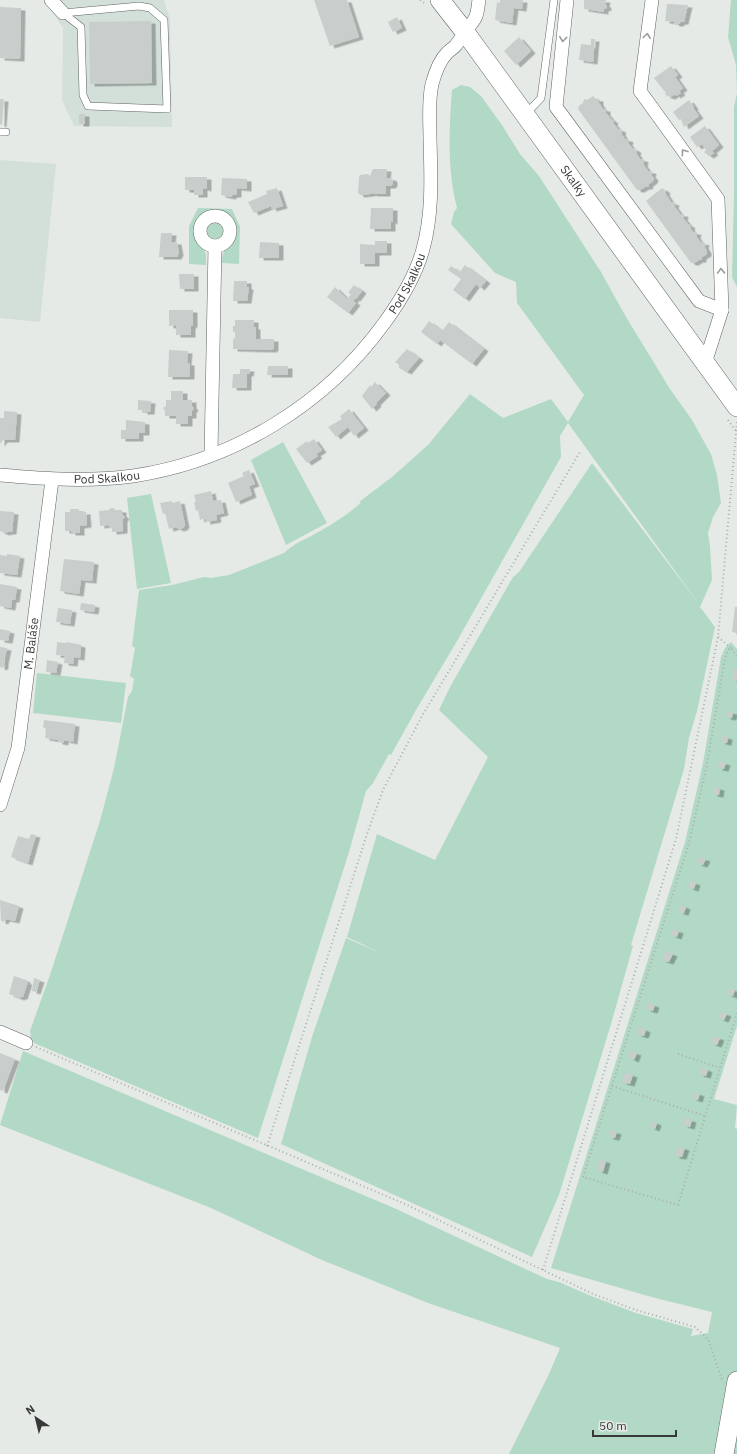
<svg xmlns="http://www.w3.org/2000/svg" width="737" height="1454" font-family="'IBM Plex Sans',sans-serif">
	<defs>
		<filter id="shadow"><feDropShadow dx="4.5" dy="2.5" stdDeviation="0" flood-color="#0004"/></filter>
	</defs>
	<rect width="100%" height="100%" fill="#e5eae7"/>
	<g fill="#d3e0d9">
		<path d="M46 0H164L170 19 172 127 74 126 62 100 63 28 48 5Z"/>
		<path d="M0 160 56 164 40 322 0 318Z"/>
	</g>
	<g fill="#b2d9c5">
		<path d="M731 0H737V287L732 277 734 196V107L737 93 736 65 728 37Z"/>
		<path d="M461 85 470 87 481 96 502 125 520 154 539 176 601 272 626 317 670 389 692 420 711 454 717 475 721 503 713 517 708 533 710 547 712 580 700 607 715 627 697 711 689 738 684 769 631 945 633 946 611 1024 559 1195 532 1257 281 1144 312 1037 346 938 383 954 347 937 377 834 435 860 488 757 439 710 450 687 513 577 519 572 592 463 699 604 568 423 560 436 561 457 457 641 416 710 391 755 389 754 373 783 366 791 349 852 258 1138 34 1043 31 1038 30 1031 50 975 100 821 114 768 128 697 132 691 134 679 130 676 135 648 132 646 139 590 172 585 204 577 211 578 229 575 284 553C295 542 309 538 322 530 336 522 349 513 361 503L359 502 392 477 428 445 470 394 503 418 551 399 568 422 584 395 517 303 516 282 495 273 451 224 454 212 457 208C447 170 449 129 452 90Z"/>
		<path d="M198 208 232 209 240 227 239 264 222 263C222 261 222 257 223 254 226 245 235 241 235 230 234 207 199 205 195 227 193 240 204 245 206 255 206 258 206 262 206 265L189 264V226Z"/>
		<circle cx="215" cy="231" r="8"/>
		<path d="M283 442 327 523 286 545 251 460Z"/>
		<path d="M151 494 171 583 137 589 127 498Z"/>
		<path d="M731 642 737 649V1026L714 1099 737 1105 735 1128 737 1129V1454H509L549 1374 560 1348 428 1303 322 1260 211 1208 0 1125 23 1051 394 1208 547 1279 559 1282 591 1296 636 1313 693 1329 691 1336 708 1333 712 1312 655 1298 551 1268 685 842 703 763 721 657 725 648Z"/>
		<path d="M37 673 126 683 121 723 33 713Z"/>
	</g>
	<g fill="#c8cecb" filter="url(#shadow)">
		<path d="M314 0H347L359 37 330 46Z"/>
		<path d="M500 0H523L522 9 514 8 512 23 495 20 497 2 500 3Z"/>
		<path d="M584 0H606L605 4 607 6V8L604 9V12L584 9Z"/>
		<path d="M667 4 688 5 684 22H681L679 24H675L674 22 665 21Z"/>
		<path d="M0 7 21 8 20 59 0 58Z"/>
		<path d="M397 17 402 28 393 32 388 22Z"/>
		<path d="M151 21 152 83 90 84 89 22Z"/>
		<path d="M519 37 531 51 516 65 504 51Z"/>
		<path d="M591 39H595L593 62 579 60 581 44 591 45Z"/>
		<path d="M671 66 678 75 675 77 683 88 679 91 681 93 676 96 675 94 671 97 667 96 665 94 666 93 654 78Z"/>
		<path d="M593 96 596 99H599V103L603 109H606V113L611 119 614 121 613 123 618 129H620L622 131 621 133 625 139H628L629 141 628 143 632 148 635 149 637 151 636 153 640 159H643L644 161 643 164 648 171H651L652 172 651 175 654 178 653 181 649 184 648 187H645L640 190H637L578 109 579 106 583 103 584 99 587 100Z"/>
		<path d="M0 99H4L2 125 0 124Z"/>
		<path d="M689 100 694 107 693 108 699 116 684 127 681 119 679 120 673 112Z"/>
		<rect x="79" y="114" width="6" height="10"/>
		<path d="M705 126 719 145 712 151 714 153 709 156 704 152 706 150 702 144 697 147 690 137Z"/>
		<path d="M373 169H387L386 178H391L393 180V184L391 186H386V194H373L372 193 370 194 360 195 358 193 359 177 360 175 368 174 370 176Z"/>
		<path d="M185 177H207V189L203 188V195H194V190H185Z"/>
		<path d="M222 178 247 179V189L237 188V195H233L231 197 221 195Z"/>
		<path d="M277 188 283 206 272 209 271 206 254 213 248 202 267 194 266 191Z"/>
		<path d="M662 188 666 191 665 193 671 202 675 203 674 206 680 214H683L684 215 683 218 688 224 691 226 690 228 693 232H696L697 233 696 236 701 243 704 242 705 244 704 246 707 251V254L702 257V260H699L694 263H691L646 201Z"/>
		<path d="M371 208H393V222L391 221V229H370Z"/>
		<path d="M161 233H172L171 242H177L179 253 177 257H159Z"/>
		<path d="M375 241H387V253H375V264H360V244L375 245Z"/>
		<path d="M260 242 279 243V258H259Z"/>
		<path d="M465 265 486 281 480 288 476 284 465 299 453 290 461 279 448 270 451 266 460 272Z"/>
		<path d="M179 274H194V289H180Z"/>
		<path d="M234 281H247V287H249L247 301H233Z"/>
		<path d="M354 285 362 291 356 299 355 298 353 301 356 303 348 313 327 297 335 287 347 299 351 294 348 293Z"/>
		<path d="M169 310H193V325L191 326V335H176V325L169 326Z"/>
		<path d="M235 320H254V327H256V339H274V348L272 350 233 349V339L235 338V332H233V326H235Z"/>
		<path d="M429 321 442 331 449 322 484 349 472 364 440 340 437 344 421 332Z"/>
		<path d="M407 349 419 358 407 372 399 368V365L395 362Z"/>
		<path d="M169 350 188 351 187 363H190V377H168Z"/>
		<path d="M268 366H288V375H267Z"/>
		<path d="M240 369H250L249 374H247V388H232L233 374H240Z"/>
		<path d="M375 382 386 393 376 403 377 404 372 409 362 396 370 385 371 387Z"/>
		<path d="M171 391H183V400H192V406L194 408 192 411V416H188V424H176V416H165V411L163 408 166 406V400H171Z"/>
		<path d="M138 400 151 401 150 412H143V410H138Z"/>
		<path d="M349 409 364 428 354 436 348 427 336 437 328 427 342 419 340 416Z"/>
		<path d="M4 411 17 412 15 440H3L0 444V418H4Z"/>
		<path d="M126 420 145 422V433H139V439H121V430H126Z"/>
		<path d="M314 439 322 450 316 454 318 456 307 463 296 449 307 441 308 443Z"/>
		<path d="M249 470 255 484 249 486 252 495 236 502 228 483 244 476 242 473Z"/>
		<path d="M211 491 213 501 221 500 224 513 216 515 217 520 206 522 205 518 200 520 198 510 196 511 194 502H196L194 495Z"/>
		<path d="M172 501V503L180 501 185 525 183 528 179 529 176 527 169 529 165 513 163 514 160 503Z"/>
		<path d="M111 508H114L115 510H122V514L125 517 123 519V531L112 532V528L108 525 100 526 99 511 109 510Z"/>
		<path d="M70 509H79V512H86L87 525 80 526V533H71V531H65V512H70Z"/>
		<path d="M0 511 14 512 12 532H8L5 533 0 531Z"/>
		<path d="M7 554 20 556 17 575 0 573V555L7 556Z"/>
		<path d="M64 559 94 562 92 581 81 580 79 594 60 591Z"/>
		<path d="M0 584 17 587 15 600H12L11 608 0 606Z"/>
		<path d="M81 603 95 605 94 612 80 610Z"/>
		<path d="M735 607H737V633L732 632Z"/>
		<path d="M58 608 72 610 70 624 56 622Z"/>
		<path d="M0 629 10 631 8 641 0 640Z"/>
		<path d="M57 642 66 643 68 642 81 645 80 658 74 657 73 664 64 663 65 656 56 655Z"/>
		<path d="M0 647 7 648 4 662V666L2 668 0 667Z"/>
		<path d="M47 660 58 662 56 673 46 672Z"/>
		<path d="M734 669 737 670V681L732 680Z"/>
		<path d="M727 711 733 712 732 718 726 717Z"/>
		<path d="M44 720 75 724 73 742 64 740V743L58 742V740L45 738 46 729 43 727Z"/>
		<path d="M722 736 728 737 727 743 721 742Z"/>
		<path d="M719 761 726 763 724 769 718 768Z"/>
		<path d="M714 787 720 788 719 795 713 794Z"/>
		<path d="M31 834 36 835 28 863 11 857 18 836 29 839Z"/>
		<path d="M699 857 706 859 703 865 697 863Z"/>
		<path d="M690 881 696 883 694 889 688 887Z"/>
		<path d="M0 900 19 906 15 921 6 919 3 922 1 921Z"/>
		<path d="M681 905 686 907 684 913 679 912Z"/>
		<path d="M673 929 679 931 677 937 671 935Z"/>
		<path d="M665 951 673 954 669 962 662 960Z"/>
		<path d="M14 976 26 980V982H28L23 997H21L20 998 9 994Z"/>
		<path d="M34 978 40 980 36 992 32 991Z"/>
		<path d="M729 988 735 990 733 996 727 994Z"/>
		<path d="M648 1003 655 1005 653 1011 646 1009Z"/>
		<path d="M721 1012 727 1014 724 1020 719 1018Z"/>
		<path d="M639 1027 646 1030 644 1036 637 1034Z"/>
		<path d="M713 1036 720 1038 717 1045 711 1043Z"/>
		<path d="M630 1051 637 1053 634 1060 628 1057Z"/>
		<path d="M0 1053 15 1059 3 1091 0 1090Z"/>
		<path d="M701 1067 708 1070 706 1076 699 1074Z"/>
		<path d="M627 1073 633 1075 630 1084 622 1082 624 1074H627Z"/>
		<path d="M694 1092 700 1094 698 1100 692 1098Z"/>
		<path d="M685 1118 692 1120 690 1127 683 1125Z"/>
		<path d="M652 1121 657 1123 655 1129 650 1127Z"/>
		<path d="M610 1130 617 1132 615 1138 609 1137Z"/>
		<path d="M678 1146 685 1148 682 1157 675 1156Z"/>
		<path d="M600 1159 606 1161 603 1172 597 1170Z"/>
	</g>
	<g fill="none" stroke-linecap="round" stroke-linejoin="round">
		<defs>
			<g id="lane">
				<path d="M139 6 150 8 164 20 167 109 88 106 83 95 81 27 63 13Z"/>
				<path d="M525 115 541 98 554 0"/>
				<path d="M0 132H6"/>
			</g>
			<g id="street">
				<path d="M51 0 63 13"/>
				<path d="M567 0 556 107 699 301 722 310"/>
				<path d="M652 0 640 91 718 199 722 310 705 363"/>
				<circle cx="215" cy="231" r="15"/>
				<path d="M211 454 215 246"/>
				<path id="s1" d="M0 475C45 479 89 482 133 476 234 461 326 404 385 322 401 300 416 275 423 249 433 213 431 176 430 139 430 121 428 102 432 84 435 73 439 61 447 53 450 50 454 48 456 45 460 40 464 34 467 29 470 25 475 20 476 16 478 11 478 5 479 0"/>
				<path id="s2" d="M0 805 18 748 52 480"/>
				<path d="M0 1032 26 1043"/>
			</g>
			<g id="secondary">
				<path id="s3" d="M440 0 465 32 737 407"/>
				<path d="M724 1454 737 1381"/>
			</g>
		</defs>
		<use href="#lane" stroke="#606462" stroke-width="8"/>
		<use href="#street" stroke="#606462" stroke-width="14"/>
		<use href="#secondary" stroke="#606462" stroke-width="20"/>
		<g stroke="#aaaeac" stroke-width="2" stroke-dasharray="1 3" stroke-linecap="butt">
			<path d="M420 0 426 4"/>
			<path d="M728 420 736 431"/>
			<path d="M718 637 731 648"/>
			<path d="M737 656 731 648 728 650 725 658 707 764 689 843 583 1177 678 1205 737 1013"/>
			<path d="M36 1047 405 1204 593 1294 636 1310 695 1327 708 1339 722 1380"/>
			<path d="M678 1054 720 1068"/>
			<path d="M612 1086 705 1116"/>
			<path d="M267 1146 367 834 383 790 422 716 580 452"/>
			<path d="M543 1270 676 839 718 637 737 422"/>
		</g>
		<use href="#lane" stroke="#fff" stroke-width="7"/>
		<use href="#street" stroke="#fff" stroke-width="13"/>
		<use href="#secondary" stroke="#fff" stroke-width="19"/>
	</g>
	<defs><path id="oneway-chevron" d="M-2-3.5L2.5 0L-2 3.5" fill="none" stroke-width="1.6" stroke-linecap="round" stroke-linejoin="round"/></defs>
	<g stroke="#9b9c9c">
		<use href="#oneway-chevron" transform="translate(647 36) rotate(-83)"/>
		<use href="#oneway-chevron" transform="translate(563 39) rotate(96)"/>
		<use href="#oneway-chevron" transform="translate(684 152) rotate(-126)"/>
		<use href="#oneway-chevron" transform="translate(721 271) rotate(-92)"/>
	</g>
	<g text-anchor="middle" stroke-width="3.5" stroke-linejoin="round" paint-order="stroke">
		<g font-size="12" fill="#373938" stroke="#e5eae7">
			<text dy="4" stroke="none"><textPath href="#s3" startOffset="225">Skalky</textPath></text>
			<text dy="4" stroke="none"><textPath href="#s1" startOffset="481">Pod Skalkou</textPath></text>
			<text dy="4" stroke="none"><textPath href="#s1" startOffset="107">Pod Skalkou</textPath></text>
			<text dy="4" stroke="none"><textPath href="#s2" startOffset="165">M. Baláše</textPath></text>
		</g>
	</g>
	<g transform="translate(36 1418) rotate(325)" stroke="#e5eae7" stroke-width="3" paint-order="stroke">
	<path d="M0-3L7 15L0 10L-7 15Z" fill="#373938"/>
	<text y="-6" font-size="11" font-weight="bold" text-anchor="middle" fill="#373938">N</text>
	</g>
	<path d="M593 1430v6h83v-6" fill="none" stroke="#373938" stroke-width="2"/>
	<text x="599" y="1430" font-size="12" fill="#373938" stroke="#e5eae7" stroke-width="3" paint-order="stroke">50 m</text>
</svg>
